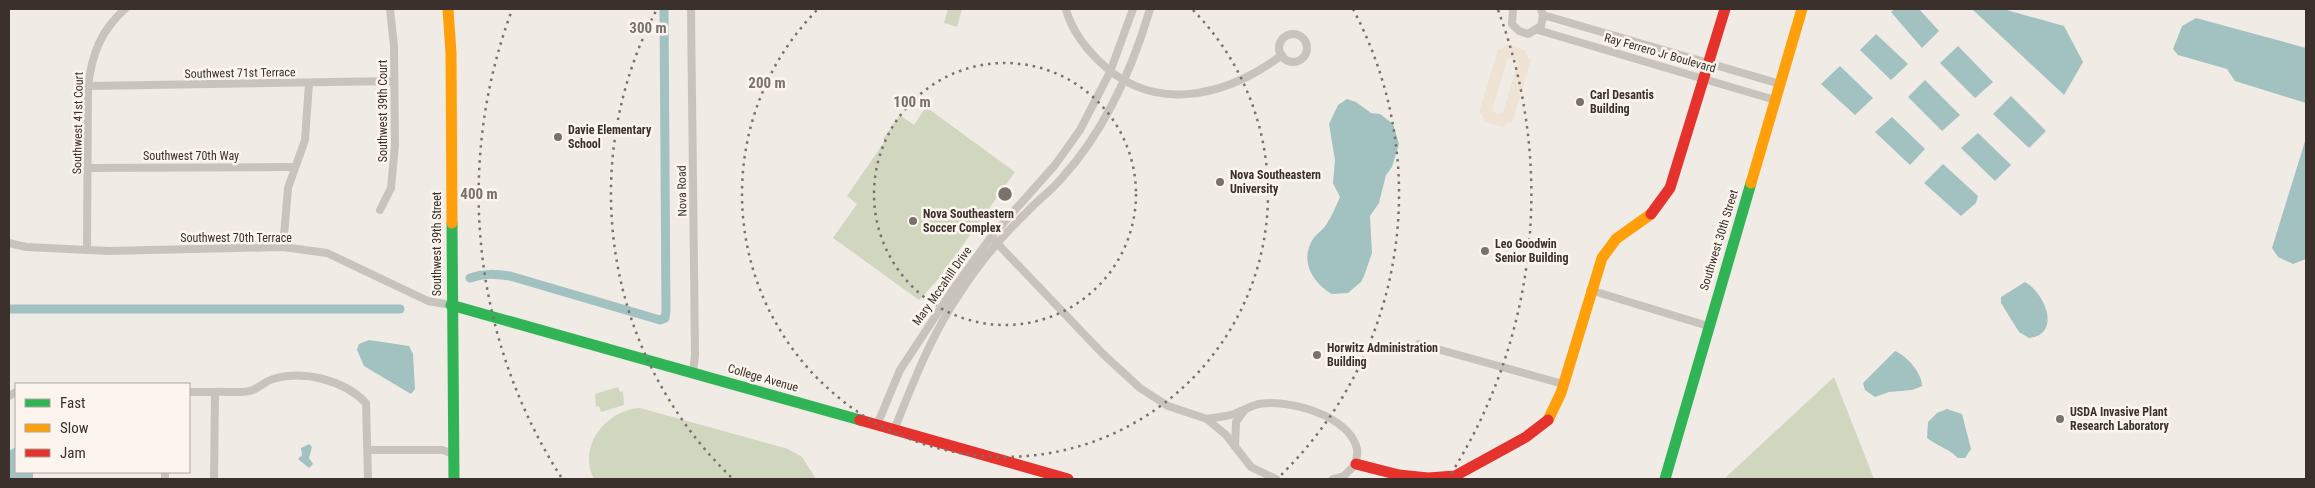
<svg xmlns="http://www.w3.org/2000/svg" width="2315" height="488" font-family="'Roboto Condensed',sans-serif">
	<rect width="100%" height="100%" fill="#f0ebe5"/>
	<g fill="#d1d6bf">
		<path d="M948 9H962L957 27 944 23Z"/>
		<path d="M926 107 1015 172 940 277 919 300 833 238 857 204 847 196 885 141 883 139 900 115 914 125Z"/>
		<path d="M1834 377 1874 479H1724Z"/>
		<path d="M618 387 620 392 623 391 624 405 601 412 599 406 596 407 595 394Z"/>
		<path d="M640 408 788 449 802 457 816 479H594C577 446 606 410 640 408Z"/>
	</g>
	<path fill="#eee3d5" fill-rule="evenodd" d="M1507 44 1525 50 1528 58 1531 59 1512 123 1509 122 1503 127 1485 122 1482 114 1479 113 1498 49 1500 50ZM1514 58 1518 62 1503 113 1497 114 1492 110 1501 80 1508 59Z"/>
	<g fill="#a1c2c1">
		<path d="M1894 9H1919L1939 31 1922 48 1891 12Z"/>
		<path d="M1972 9H2003L2064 26 2083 62 2064 95Z"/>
		<path d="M2196 18 2306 48V103L2235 81 2227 69 2178 55 2173 49 2182 26Z"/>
		<path d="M1876 34 1908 64 1891 80 1860 50Z"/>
		<path d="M1958 46 1993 82 1975 98 1940 63Z"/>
		<path d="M1840 66 1873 98 1855 115 1821 84Z"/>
		<path d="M1925 80 1960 115 1942 131 1908 97Z"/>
		<path d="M2011 96 2046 131 2029 148 1993 114Z"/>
		<path d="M1347 99 1356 102 1371 113 1380 114 1393 124 1399 144 1392 167 1386 175 1379 203 1370 216 1372 253 1364 276 1361 282 1348 293 1332 294C1313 283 1299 261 1313 239 1316 234 1323 230 1326 225 1332 216 1336 206 1340 197L1333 183 1335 160 1329 124 1338 105Z"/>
		<path d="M1892 117 1925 149 1910 165 1875 132Z"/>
		<path d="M1978 133 2011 165 1995 181 1961 148Z"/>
		<path d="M2306 138V259L2293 264 2278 257 2272 248Z"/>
		<path d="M1943 164 1978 196 1976 203 1961 216 1924 183Z"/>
		<path d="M2025 282C2045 293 2062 334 2029 338L2019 332 2001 303V297Z"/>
		<path d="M369 340 409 346 413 354 415 389 411 394 364 366 357 350 359 344Z"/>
		<path d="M1895 351C1907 356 1922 373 1922 386L1912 390 1889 392 1875 397 1865 390 1863 383Z"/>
		<path d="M1947 409 1962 414 1971 449 1965 458H1958C1948 448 1939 447 1927 438L1928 422 1937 413Z"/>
		<path d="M309 444 312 447 309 458 313 464 309 468 298 459 302 455 301 448Z"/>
		<path d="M16 447V472H33V479H9V451Z"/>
	</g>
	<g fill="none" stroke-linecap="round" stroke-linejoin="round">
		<g stroke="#a1c2c1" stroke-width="9">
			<path d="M470 278C484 273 495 274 510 276L660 320 665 318 666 311 664 9"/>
			<path d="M9 309H400"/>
		</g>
		<g stroke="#c9c3be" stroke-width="8">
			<path d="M691 9 695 355 693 372"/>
			<path d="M1066 9C1071 29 1083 45 1098 60 1152 115 1226 97 1282 55"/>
			<path d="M1513 9 1512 24 1519 31 1528 34 1541 26 1543 15 1541 9"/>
			<path d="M1543 15 1780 84"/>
			<path d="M1538 30 1775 100"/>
			<circle cx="1293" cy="48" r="14"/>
			<path d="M88 86 393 81"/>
			<path d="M88 168 294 167"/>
			<path d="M380 210 391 188 395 145 394 46 390 9"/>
			<path d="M994 240 1103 354 1140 388 1168 406 1207 419 1226 435 1251 467 1276 479"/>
			<path d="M9 243 26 247 109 251 283 247 327 253 428 301 451 305"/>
			<path d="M283 247 288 188 305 140 309 83"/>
			<path d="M87 249 88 86C92 54 101 30 125 9"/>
			<path d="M1590 290 1708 326"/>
			<path d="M1419 344 1563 384"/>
			<path d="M189 392H215"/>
			<path d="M9 396 16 392"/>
			<path d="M1207 419C1216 417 1225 417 1234 414 1242 411 1250 406 1259 404 1288 399 1349 415 1357 449 1358 453 1356 459 1356 464L1344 476 1333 479"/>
			<path d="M877 425 900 370 954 288 991 237 1055 165 1080 130 1110 72 1133 9"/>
			<path d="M894 430C913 383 931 335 960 293 979 263 1002 236 1028 211 1038 200 1051 191 1061 179 1104 132 1132 70 1150 9"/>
			<path d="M1235 446 1236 422 1244 411"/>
			<path d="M369 450H442L454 454"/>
			<path d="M165 479V472"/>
			<path d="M214 479 215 392C226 391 242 394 253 390 260 387 266 381 273 379 304 370 344 380 366 403L368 479"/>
		</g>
		<g stroke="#30b455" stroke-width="11">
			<path d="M452 223 454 479"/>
			<path d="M451 305 860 420"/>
			<path d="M1665 479 1751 183"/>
		</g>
		<g stroke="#ff9f0a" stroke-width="11">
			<path d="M448 9 451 53 452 223"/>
			<path d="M1751 183 1802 9"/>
			<path d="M1548 420 1561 393 1602 258 1616 239 1651 214"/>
		</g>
		<g stroke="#e5322d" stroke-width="11">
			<path d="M1651 214 1670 188 1725 9"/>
			<path d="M860 420 1068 479"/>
			<path d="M1356 464 1399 475 1428 478 1455 476 1526 437 1548 420"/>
		</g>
	</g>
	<g fill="none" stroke="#7a716c" stroke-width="2.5" stroke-dasharray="2.5 5">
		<circle cx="1005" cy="194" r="131"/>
		<path d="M1193 10A263 263 0 1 1 817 10"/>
		<path d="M731 477A394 394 0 0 1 657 9M1353 9A394 394 0 0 1 1279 477"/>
		<path d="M561 477A526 526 0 0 1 512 10M1498 10A526 526 0 0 1 1449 477"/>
	</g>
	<g fill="#7a716c" stroke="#fbf5ee" stroke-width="2">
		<circle cx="1580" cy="102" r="5"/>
		<circle cx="558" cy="137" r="5"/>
		<circle cx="1220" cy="182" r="5"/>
		<circle cx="913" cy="221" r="5"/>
		<circle cx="1485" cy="251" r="5"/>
		<circle cx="1317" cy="355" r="5"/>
		<circle cx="2060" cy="419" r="5"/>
	</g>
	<g text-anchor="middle" stroke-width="5" stroke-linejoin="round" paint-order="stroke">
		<g font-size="12" fill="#3b302b" stroke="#fbf5ee">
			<text transform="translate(1660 53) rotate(16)" y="4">Ray Ferrero Jr Boulevard</text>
			<text transform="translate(240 73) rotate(-1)" y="4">Southwest 71st Terrace</text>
			<text transform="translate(383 111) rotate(-90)" y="4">Southwest 39th Court</text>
			<text transform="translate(78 123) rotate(-89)" y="4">Southwest 41st Court</text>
			<text x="191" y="160">Southwest 70th Way</text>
			<text transform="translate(682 191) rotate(-91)" y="4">Nova Road</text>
			<text x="236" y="242">Southwest 70th Terrace</text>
			<text transform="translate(1719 240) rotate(-73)" y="4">Southwest 30th Street</text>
			<text transform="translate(437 244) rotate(-90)" y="4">Southwest 39th Street</text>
			<text transform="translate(942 286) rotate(-55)" y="4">Mary Mccahill Drive</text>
			<text transform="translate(763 378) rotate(16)" y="4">College Avenue</text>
		</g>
		<g font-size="12" font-weight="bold" fill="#3b302b" stroke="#fbf5ee" text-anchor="start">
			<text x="1590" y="99">Carl Desantis<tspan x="1590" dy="14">Building</tspan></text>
			<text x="568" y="134">Davie Elementary<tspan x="568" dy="14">School</tspan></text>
			<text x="1230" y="179">Nova Southeastern<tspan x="1230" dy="14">University</tspan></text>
			<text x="923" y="218">Nova Southeastern<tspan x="923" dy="14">Soccer Complex</tspan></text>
			<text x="1495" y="248">Leo Goodwin<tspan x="1495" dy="14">Senior Building</tspan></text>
			<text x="1327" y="352">Horwitz Administration<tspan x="1327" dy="14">Building</tspan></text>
			<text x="2070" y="416">USDA Invasive Plant<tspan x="2070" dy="14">Research Laboratory</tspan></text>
		</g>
	</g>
	<circle cx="1005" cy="194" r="8" fill="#7a716c" stroke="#fbf5ee" stroke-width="2.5"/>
	<g font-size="15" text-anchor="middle" font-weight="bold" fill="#7a716c" stroke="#fbf5ee" stroke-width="5" stroke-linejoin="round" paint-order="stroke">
		<text x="648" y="33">300 m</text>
		<text x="767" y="88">200 m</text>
		<text x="912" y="107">100 m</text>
		<text x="479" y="199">400 m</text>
	</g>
	<rect width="2315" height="488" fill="none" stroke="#3b302b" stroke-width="20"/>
	<rect x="15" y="383" width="175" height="90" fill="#fbf5ee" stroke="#aea6a0"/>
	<rect x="25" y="399" width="25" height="8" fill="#30b455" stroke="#aea6a0"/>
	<text x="60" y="408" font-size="15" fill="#3b302b">Fast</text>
	<rect x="25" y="424" width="25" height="8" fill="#ff9f0a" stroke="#aea6a0"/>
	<text x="60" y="433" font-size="15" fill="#3b302b">Slow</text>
	<rect x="25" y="449" width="25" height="8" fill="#e5322d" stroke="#aea6a0"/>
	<text x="60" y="458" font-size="15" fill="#3b302b">Jam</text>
</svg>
